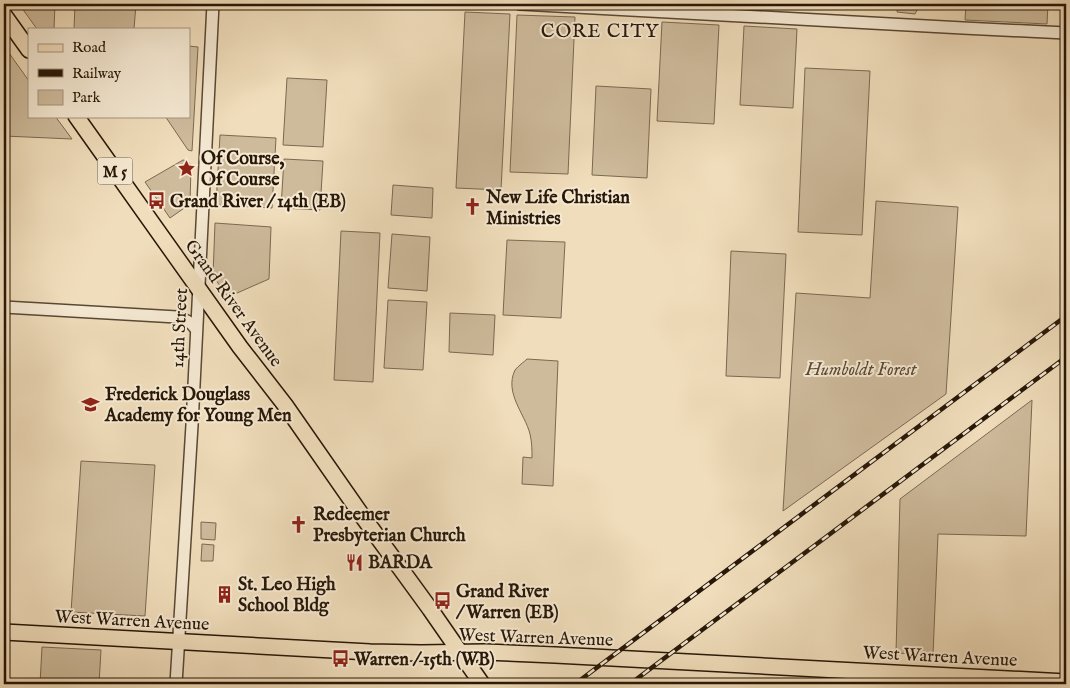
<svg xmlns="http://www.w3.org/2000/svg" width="1070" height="688" font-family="'IM FELL English',serif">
	<rect width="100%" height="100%" fill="#f0ddbb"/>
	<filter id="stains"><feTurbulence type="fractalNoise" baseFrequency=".004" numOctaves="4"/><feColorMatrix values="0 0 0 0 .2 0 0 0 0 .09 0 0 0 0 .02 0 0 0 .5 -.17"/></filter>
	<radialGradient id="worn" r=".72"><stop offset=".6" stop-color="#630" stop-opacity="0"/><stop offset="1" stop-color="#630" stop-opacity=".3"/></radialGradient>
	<g fill="#cebb9c" stroke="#7a6952">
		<path d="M19 4H55L54 29H37Z"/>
		<path d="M75 4H136L134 29H74Z"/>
		<path d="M898 4H920L915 14 897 12Z"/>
		<path d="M966 4H1048L1047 24 965 20Z"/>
		<path d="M465 12 510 14 501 190 456 188Z"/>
		<path d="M517 15 575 17 568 174 510 172Z"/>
		<path d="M662 22 719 25 714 124 657 121Z"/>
		<path d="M744 26 797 29 793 108 740 105Z"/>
		<path d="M4 46 29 81V116H55L72 139 4 136Z"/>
		<path d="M189 46 198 47 192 151 188 150 165 116H189Z"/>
		<path d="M805 68 870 71 862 235 798 232Z"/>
		<path d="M287 78 327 80 323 147 283 145Z"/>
		<path d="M596 86 651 89 647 178 592 175Z"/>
		<path d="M220 135 276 138 272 208 216 205Z"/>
		<path d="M284 159 323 161 320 210 281 208Z"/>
		<path d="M183 160C188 161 190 162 191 167L190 204 170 218 145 182Z"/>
		<path d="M393 185 433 188 432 218 391 215Z"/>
		<path d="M876 201 958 207 946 394 783 511 796 293 870 298Z"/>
		<path d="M215 223 271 227 269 279 228 297 213 276Z"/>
		<path d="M341 231 380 233 373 382 334 380Z"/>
		<path d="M392 234 430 237 427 291 388 288Z"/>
		<path d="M507 240 565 242 561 318 503 315Z"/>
		<path d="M731 251 786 254 780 378 726 376Z"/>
		<path d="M388 300 427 302 423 370 384 368Z"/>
		<path d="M450 313 495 315 493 355 449 352Z"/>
		<path d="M527 359 558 361 553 486 522 484 523 457 532 458C532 451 532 442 530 434 525 414 504 393 515 370 518 366 524 362 527 359Z"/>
		<path d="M1032 400 1026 536 938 534 933 655 896 653 900 499Z"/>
		<path d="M81 461 155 465 145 616 71 612Z"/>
		<path d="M201 522 216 523 215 540 201 539Z"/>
		<path d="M202 544 214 545 213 561H201Z"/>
		<path d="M42 647 101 650 99 684H40Z"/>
	</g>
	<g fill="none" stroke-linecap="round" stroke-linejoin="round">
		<defs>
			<g id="minor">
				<path d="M520 4 963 28 1066 33"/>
				<path d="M4 307 177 317C186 319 191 322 196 329"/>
				<path d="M176 684 192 425 213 4"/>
			</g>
			<g id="major">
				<path d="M4 15 29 50"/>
				<path d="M76 116 240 347 285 405 363 517 430 609 482 684"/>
				<path d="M4 632 370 652 421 653 485 652 555 655 1066 682"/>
			</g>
		</defs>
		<use href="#minor" stroke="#594834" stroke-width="14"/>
		<use href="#major" stroke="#271707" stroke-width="18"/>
		<use href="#minor" stroke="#f5e9d3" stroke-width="11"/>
		<use href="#major" stroke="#f0ddbb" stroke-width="15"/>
		<defs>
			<g id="rail">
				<path d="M575 684 1066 316"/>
				<path d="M630 684 1066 357"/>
			</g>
		</defs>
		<use href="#rail" stroke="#271707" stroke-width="4.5"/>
		<use href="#rail" stroke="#f5e9d3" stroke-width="2.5" stroke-dasharray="8" stroke-linecap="butt"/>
	</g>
	<defs>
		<symbol id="sight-bare" viewBox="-9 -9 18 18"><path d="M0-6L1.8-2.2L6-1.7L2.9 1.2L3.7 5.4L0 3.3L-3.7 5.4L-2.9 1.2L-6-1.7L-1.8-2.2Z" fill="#8f2418" stroke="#f5e9d3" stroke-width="2.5" paint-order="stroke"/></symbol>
		<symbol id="bus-bare" viewBox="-9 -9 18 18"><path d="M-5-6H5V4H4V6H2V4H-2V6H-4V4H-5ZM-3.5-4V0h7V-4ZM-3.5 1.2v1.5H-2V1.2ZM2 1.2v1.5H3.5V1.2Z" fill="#8f2418" stroke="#f5e9d3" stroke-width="2.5" paint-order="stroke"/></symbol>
		<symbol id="church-bare" viewBox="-9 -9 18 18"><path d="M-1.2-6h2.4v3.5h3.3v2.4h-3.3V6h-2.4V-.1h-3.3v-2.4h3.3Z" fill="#8f2418" stroke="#f5e9d3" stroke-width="2.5" paint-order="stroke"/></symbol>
		<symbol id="school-bare" viewBox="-9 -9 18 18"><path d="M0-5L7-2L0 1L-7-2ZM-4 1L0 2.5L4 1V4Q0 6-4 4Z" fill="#8f2418" stroke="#f5e9d3" stroke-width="2.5" paint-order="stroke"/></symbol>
		<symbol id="restaurant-bare" viewBox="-9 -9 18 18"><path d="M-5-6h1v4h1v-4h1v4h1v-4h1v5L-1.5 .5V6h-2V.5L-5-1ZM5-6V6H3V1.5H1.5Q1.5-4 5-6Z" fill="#8f2418" stroke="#f5e9d3" stroke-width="2.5" paint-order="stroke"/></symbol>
		<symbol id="building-bare" viewBox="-9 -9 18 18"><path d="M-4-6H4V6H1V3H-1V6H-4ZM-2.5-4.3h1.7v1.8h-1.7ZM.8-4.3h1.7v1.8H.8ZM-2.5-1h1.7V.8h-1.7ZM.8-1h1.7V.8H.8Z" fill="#8f2418" stroke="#f5e9d3" stroke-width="2.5" paint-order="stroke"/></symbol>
	</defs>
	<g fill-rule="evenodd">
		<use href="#sight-bare" x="174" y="156" width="25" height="25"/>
		<use href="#bus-bare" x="144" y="188" width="25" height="25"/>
		<use href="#church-bare" x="460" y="194" width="25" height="25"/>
		<use href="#school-bare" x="78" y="392" width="25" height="25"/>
		<use href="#church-bare" x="286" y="512" width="25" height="25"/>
		<use href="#restaurant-bare" x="342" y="550" width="25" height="25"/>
		<use href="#building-bare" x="212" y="582" width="25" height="25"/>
		<use href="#bus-bare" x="430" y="588" width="25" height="25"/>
		<use href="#bus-bare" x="328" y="646" width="25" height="25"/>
	</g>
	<g text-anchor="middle" stroke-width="4" stroke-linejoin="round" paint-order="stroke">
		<rect fill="#f5e9d3" stroke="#655644" stroke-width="1" x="97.5" y="157.5" width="35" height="27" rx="4"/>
		<g font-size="16" font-weight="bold" fill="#271707">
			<text x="115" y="177">M 5</text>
		</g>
		<g font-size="18" font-weight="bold" fill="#271707" stroke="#f5e9d3" text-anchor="start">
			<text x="201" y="164">Of Course,<tspan x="201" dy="21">Of Course</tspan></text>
			<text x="486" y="203">New Life Christian<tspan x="486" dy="21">Ministries</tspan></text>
			<text x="170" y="207">Grand River / 14th (EB)</text>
			<text x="105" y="400">Frederick Douglass<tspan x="105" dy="21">Academy for Young Men</tspan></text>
			<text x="313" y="520">Redeemer<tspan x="313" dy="21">Presbyterian Church</tspan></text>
			<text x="368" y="568">BARDA</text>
			<text x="238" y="590">St. Leo High<tspan x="238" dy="21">School Bldg</tspan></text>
			<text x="456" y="597">Grand River<tspan x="456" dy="21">/ Warren (EB)</tspan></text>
			<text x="354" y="665">Warren / 15th (WB)</text>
		</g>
		<g font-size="18" fill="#271707" stroke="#f5e9d3">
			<text transform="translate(234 303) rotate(54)" y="6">Grand River Avenue</text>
			<text transform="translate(179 328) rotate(-87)" y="6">14th Street</text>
			<text transform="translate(132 620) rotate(3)" y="6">West Warren Avenue</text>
			<text transform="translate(536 637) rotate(2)" y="6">West Warren Avenue</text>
			<text transform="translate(940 656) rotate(3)" y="6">West Warren Avenue</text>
		</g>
		<g font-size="18" font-style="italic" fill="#594834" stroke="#f5e9d3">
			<text x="861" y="375">Humboldt Forest</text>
		</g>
		<g font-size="19" letter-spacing="1" fill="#271707" stroke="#f5e9d3">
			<text x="600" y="37">CORE CITY</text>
		</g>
	</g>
	<rect width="1070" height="688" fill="none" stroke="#f0ddbb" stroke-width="20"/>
	<rect x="5" y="5" width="1060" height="678" fill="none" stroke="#271707" stroke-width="2.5"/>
	<rect x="10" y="10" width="1050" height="668" fill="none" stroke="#271707"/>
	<rect x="28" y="28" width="162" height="90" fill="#f5e9d3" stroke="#a39581"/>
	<rect x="38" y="44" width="25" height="8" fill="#f0ddbb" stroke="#a39581"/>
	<text x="72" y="52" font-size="15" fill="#271707">Road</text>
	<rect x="38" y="69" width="25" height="8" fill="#271707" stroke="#a39581"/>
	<text x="72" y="78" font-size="15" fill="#271707">Railway</text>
	<rect x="38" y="90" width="25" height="15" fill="#cebb9c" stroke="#a39581"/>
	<text x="72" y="102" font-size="15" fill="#271707">Park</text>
	<rect width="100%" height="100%" filter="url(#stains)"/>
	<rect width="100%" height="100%" fill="url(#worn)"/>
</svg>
